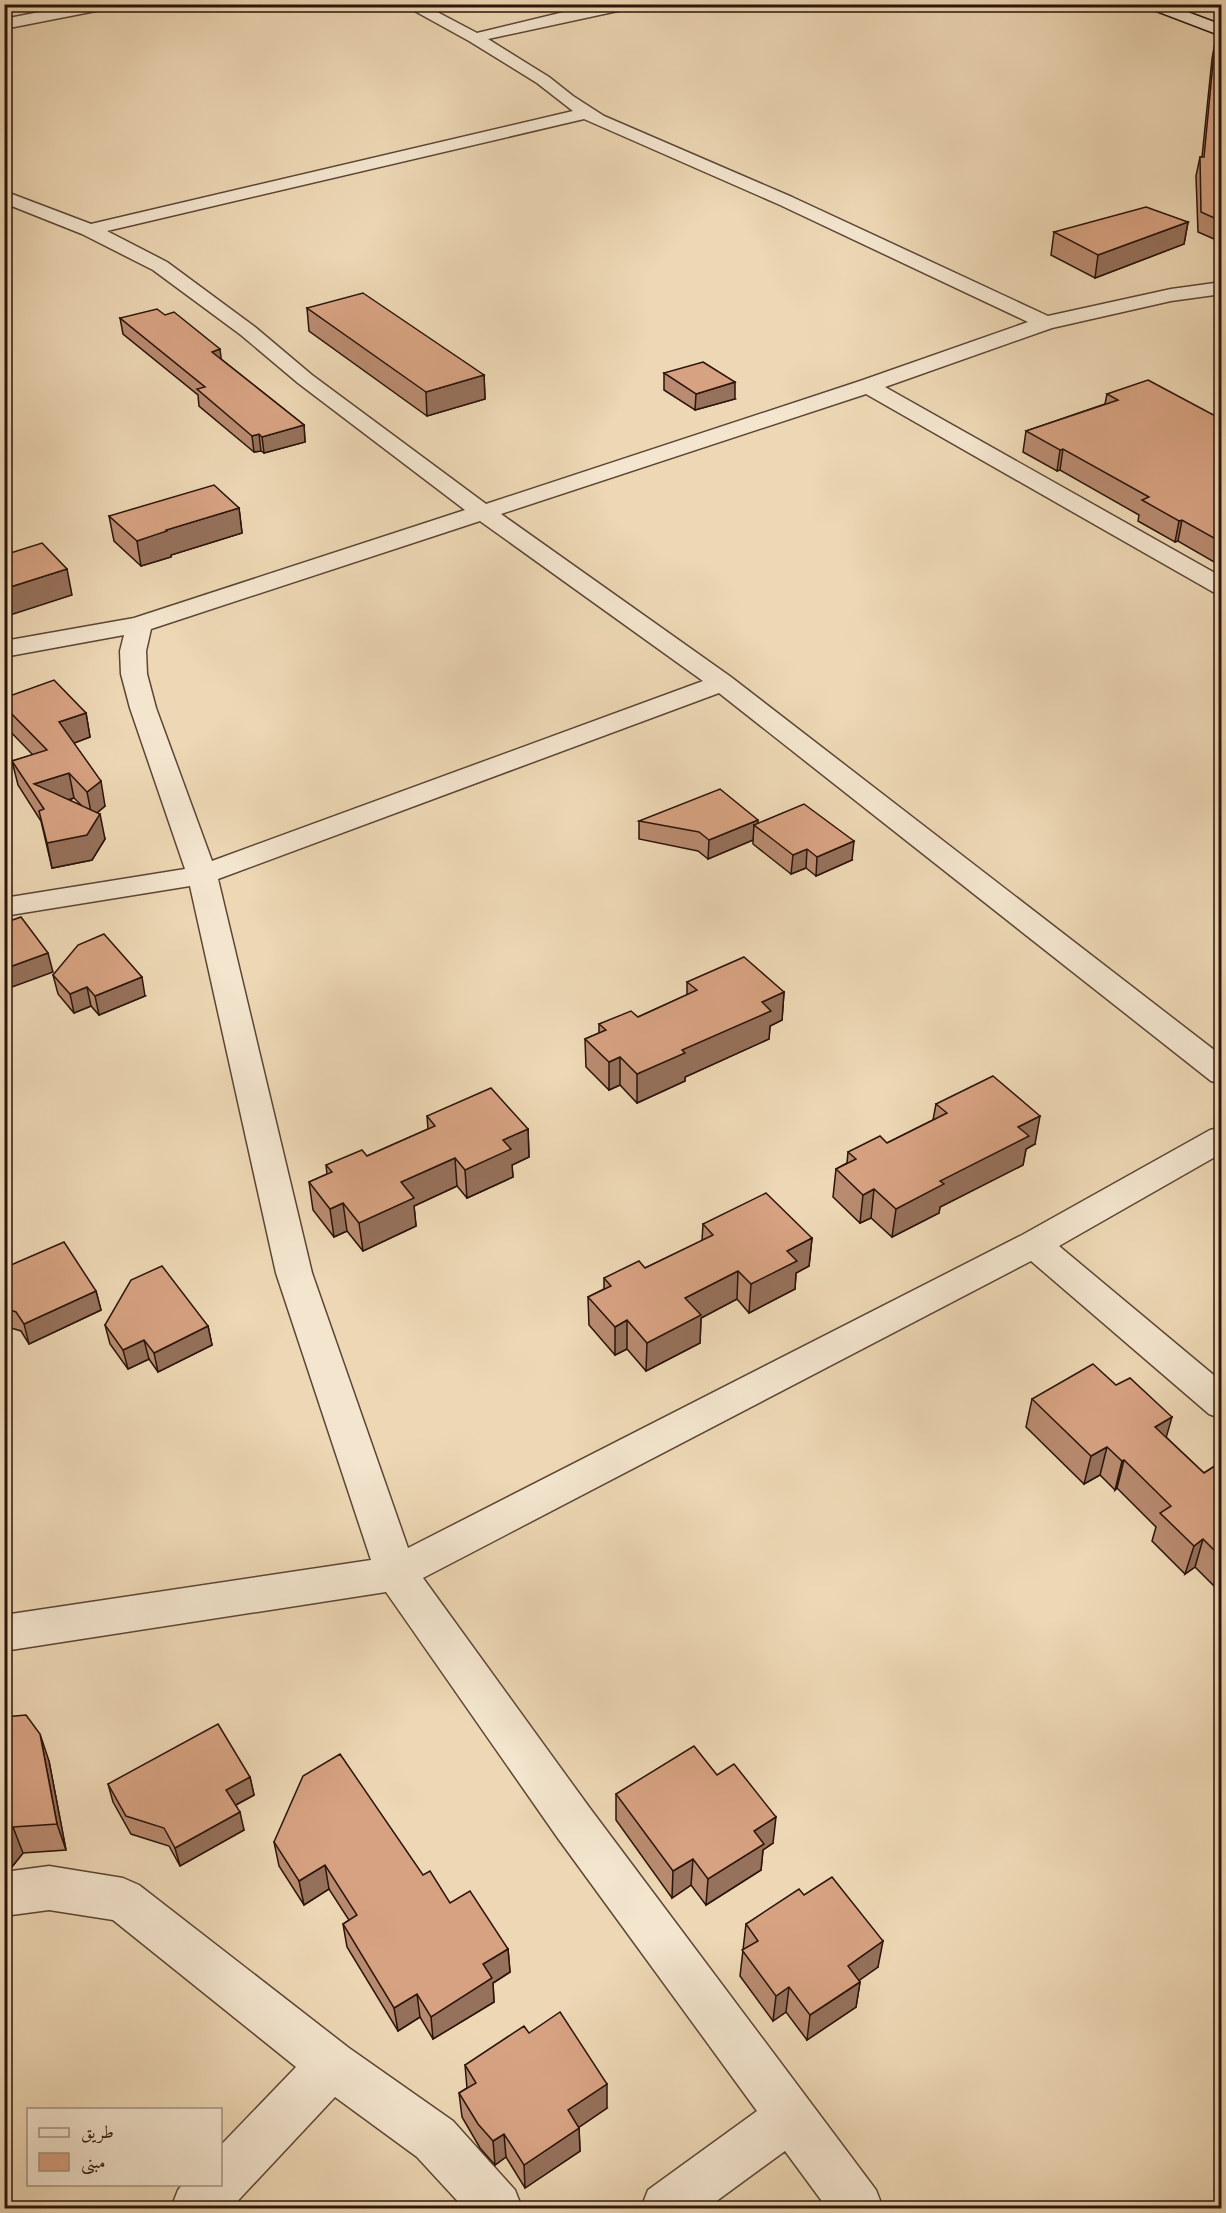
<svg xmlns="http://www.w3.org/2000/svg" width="1226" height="2213" font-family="'IM FELL French Canon',Amiri,serif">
	<rect width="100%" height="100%" fill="#edd7b4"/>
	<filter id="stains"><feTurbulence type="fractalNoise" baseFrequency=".00333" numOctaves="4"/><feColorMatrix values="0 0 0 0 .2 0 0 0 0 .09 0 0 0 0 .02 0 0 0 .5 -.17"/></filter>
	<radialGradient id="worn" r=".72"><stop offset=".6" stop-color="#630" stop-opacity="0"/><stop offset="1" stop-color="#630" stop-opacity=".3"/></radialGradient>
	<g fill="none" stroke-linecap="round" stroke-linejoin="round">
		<defs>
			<g id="street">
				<path d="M80 4H113L106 9 4 29V19Z"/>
				<path d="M402 4H422L477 33 568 11 555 4H578L585 7 600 4H634L627 9 488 39 549 77 573 96 604 116 792 197 1048 316 1171 289 1222 282V294L1171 301 1052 328 885 387 1222 577V594L1213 592 866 394 501 514 731 677 1222 1056V1084L1211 1081 719 693 218 879 312 1273 408 1548 1022 1235 1210 1130 1222 1127V1153L1059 1246 1222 1382V1419L1209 1414 1031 1261 423 1578 589 1807 876 2190 883 2208H827L785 2151 707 2208H641L648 2190 757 2111 557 1837 386 1592 4 1651V1615L371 1560 276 1273 190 886 4 916V898L185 869 130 708 121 674 120 651 124 635 4 657V641L134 618 465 510 298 383 241 335 153 270 82 234 4 203V191L91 224 573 111 537 83 469 41ZM584 119 780 205 1028 322 860 381 486 504 312 375 255 327 167 262 107 231ZM480 521 703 681 212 861 156 708 147 674 146 651 151 629Z"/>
				<path d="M49 1866 123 1878 139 1885 349 2048 453 2121 515 2190 522 2208H464L417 2157 335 2097 231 2208H171L178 2190 183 2184H220V2146L296 2067 113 1920 49 1910 4 1916V1872Z"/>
			</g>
			<path id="secondary" d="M1144 4H1166L1222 25V36L1146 7Z"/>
		</defs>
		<use href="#street" stroke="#5c4534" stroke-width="3"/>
		<use href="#secondary" stroke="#2b140a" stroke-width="3"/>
		<use href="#street" fill="#f3e5ce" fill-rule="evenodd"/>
		<use href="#secondary" fill="#f3e5ce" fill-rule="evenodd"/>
	</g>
	<g fill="#b98b70" stroke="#2b140a" stroke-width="1.5" fill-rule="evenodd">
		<path d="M1215 42 1221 50V242L1198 232 1196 176 1200 157H1202L1212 59Z"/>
		<path d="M4 128 8 131 10 145 4 144Z"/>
		<path d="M1188 222 1184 244 1095 278 1051 255 1054 232Z"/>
		<path d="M307 308 484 375 485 399 427 416 309 331Z"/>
		<path d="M120 318 221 359 304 425 305 442 264 453 261 451 254 452 199 406 198 395 123 334Z"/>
		<path d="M664 373 735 399 695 410 664 390Z"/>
		<path d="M1107 394 1221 419V566L1178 541 1175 542 1138 521 1139 515 1060 470 1057 471 1023 452 1026 431 1105 404Z"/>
		<path d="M239 508 242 533 171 555V557L141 566 114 541 109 516Z"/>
		<path d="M4 693 6 697 86 713 90 737 74 743 105 806 97 813 105 839 92 860 52 868 41 821 18 785 12 761 33 755 4 725ZM74 798 82 806 69 800Z"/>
		<path d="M639 821 758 823 852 860 816 876 806 868 791 874 753 844V840L708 859 698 851 639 839Z"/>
		<path d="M53 975 145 996 99 1015 91 1006 74 1013 58 994Z"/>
		<path d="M687 982 784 992 782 1020 770 1026 769 1039 685 1077V1081L637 1103 620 1085 609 1090 586 1067 585 1039 599 1033V1024L638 1017 687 995Z"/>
		<path d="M936 1104 1035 1144 1026 1149 1023 1165 940 1207 939 1213 892 1237 871 1218 860 1223 833 1197 836 1169 847 1163 848 1152 887 1143 933 1120Z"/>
		<path d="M427 1116 528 1129 529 1157 512 1165 513 1177 467 1198 457 1186 414 1206 416 1226 363 1251 347 1231 334 1237 313 1210 309 1182 327 1174 326 1165 367 1156 428 1129Z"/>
		<path d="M703 1224 812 1238 809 1266 796 1273 795 1289 749 1313 737 1299 701 1318 700 1343 646 1371 627 1349 615 1355 589 1325 588 1297 604 1289V1278L645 1268 702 1241Z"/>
		<path d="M4 1268 96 1291 101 1310 29 1344 21 1331 4 1326Z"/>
		<path d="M105 1325 208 1326 212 1345 158 1372 149 1359 128 1369 110 1344Z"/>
		<path d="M1032 1399 1166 1437 1204 1473 1221 1462V1584L1216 1588 1195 1567 1185 1574 1152 1541 1156 1527 1117 1488 1115 1490 1100 1475 1084 1484 1026 1427Z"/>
		<path d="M4 1717 49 1761 66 1850 23 1853 11 1868Z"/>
		<path d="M717 1775 773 1843 763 1850 761 1870 706 1905 691 1885 672 1898 616 1820V1794Z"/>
		<path d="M250 1777 254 1795 236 1805 244 1830 180 1866 169 1846 131 1834 113 1802 108 1784Z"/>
		<path d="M274 1842 423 1875 450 1903 508 1949 510 1972 493 1983 494 2002 433 2039 420 2017 398 2031 347 1947 343 1924 349 1920 329 1889 304 1905 279 1866Z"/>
		<path d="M804 1895 878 1967 859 1980 860 1982 856 2007 807 2040 786 2012 773 2021 740 1976 746 1924Z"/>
		<path d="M465 2065 607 2108 579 2127 580 2151 525 2188 506 2157 495 2165 480 2148 462 2117 459 2093 467 2088Z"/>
	</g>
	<g fill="#96715b" stroke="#2b140a" stroke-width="1.5">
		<path d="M1188 222 1184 244 1095 278 1098 255Z"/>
		<path d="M220 349 222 366 212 352Z"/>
		<path d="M484 375 485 399 427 416 426 392Z"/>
		<path d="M735 382V399L695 410 696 394Z"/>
		<path d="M304 425 305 442 264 453 262 437Z"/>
		<path d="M259 434 261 451 254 452 252 436Z"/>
		<path d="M1063 449 1060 470 1057 471 1060 450Z"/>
		<path d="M239 508 242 533 171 555V557L141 566 137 541 166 530Z"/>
		<path d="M1182 520 1178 541 1175 542 1179 521Z"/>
		<path d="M67 569 72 595 4 617V589Z"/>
		<path d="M86 713 90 737 64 747 59 722Z"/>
		<path d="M69 773 74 798 43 807 34 784Z"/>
		<path d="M101 781 105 806 92 817 87 792Z"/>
		<path d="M100 814 105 839 92 860 52 868 47 843Z"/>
		<path d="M758 820V828L754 825 753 840 708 859 709 840Z"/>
		<path d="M854 841 852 860 816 876 817 857Z"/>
		<path d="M807 849 806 868 791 874 793 855Z"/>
		<path d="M48 953 53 972 4 990V969Z"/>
		<path d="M142 977 145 996 99 1015 95 996Z"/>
		<path d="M87 987 91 1006 74 1013 70 994Z"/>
		<path d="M784 992 782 1020 770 1026 769 1039 685 1077V1081L637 1103V1074L682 1050 762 1002Z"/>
		<path d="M620 1057V1085L609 1090V1062Z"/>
		<path d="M1040 1116 1035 1144 1026 1149 1023 1165 940 1207 939 1213 892 1237 896 1209 1018 1127Z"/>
		<path d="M528 1129 529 1157 512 1165 513 1177 467 1198 465 1170 503 1140Z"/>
		<path d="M455 1158 457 1186 414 1206 416 1226 363 1251 359 1223 401 1182Z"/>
		<path d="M874 1189 871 1218 860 1223 863 1195Z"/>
		<path d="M343 1203 347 1231 334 1237 330 1209Z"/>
		<path d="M812 1238 809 1266 796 1273 795 1289 749 1313 751 1284 787 1251Z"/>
		<path d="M738 1271 737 1299 701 1318 700 1343 646 1371 647 1343 685 1298Z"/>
		<path d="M96 1291 101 1310 29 1344 24 1324Z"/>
		<path d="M627 1320V1349L615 1355V1327Z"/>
		<path d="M208 1326 212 1345 158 1372 154 1353Z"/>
		<path d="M144 1340 149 1359 128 1369 123 1350Z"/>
		<path d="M1172 1417 1164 1445 1155 1427Z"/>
		<path d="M1107 1447 1100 1475 1084 1484 1091 1456Z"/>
		<path d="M1124 1460 1117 1488 1115 1490 1122 1461Z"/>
		<path d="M1203 1539 1195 1567 1185 1574 1194 1546Z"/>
		<path d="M1221 1571V1584L1216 1588Z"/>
		<path d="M40 1734 49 1761 66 1850 57 1824Z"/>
		<path d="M250 1777 254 1795 230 1808 226 1790Z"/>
		<path d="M240 1812 244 1830 180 1866 175 1848Z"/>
		<path d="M776 1817 773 1843 763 1850 761 1870 706 1905 708 1879 754 1831Z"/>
		<path d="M13 1827 23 1853 11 1868 4 1870V1838Z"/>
		<path d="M693 1859 691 1885 672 1898 673 1871Z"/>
		<path d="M325 1865 329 1889 304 1905 299 1881Z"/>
		<path d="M883 1941 878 1967 844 1991 848 1966Z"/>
		<path d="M508 1949 510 1972 493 1983 494 2002 433 2039 431 2017 483 1964Z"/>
		<path d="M860 1982 856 2007 807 2040 810 2015Z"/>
		<path d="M789 1987 786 2012 773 2021 776 1996Z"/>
		<path d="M417 1994 420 2017 398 2031 394 2008Z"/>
		<path d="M607 2084V2108L569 2134 568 2110Z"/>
		<path d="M579 2128 580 2151 525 2188 524 2165Z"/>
		<path d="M504 2134 506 2157 495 2165 493 2141Z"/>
	</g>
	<g fill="#d7a282" stroke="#2b140a" stroke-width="1.5">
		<path d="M1215 42H1219L1221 50V221L1201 212 1200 157H1204Z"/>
		<path d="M1146 207 1188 222 1098 255 1054 232Z"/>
		<path d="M363 293 484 375 426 392 307 308Z"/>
		<path d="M157 309 165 315 174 312 220 349 212 352 304 425 262 437 259 434 252 436 197 389 205 387 120 318Z"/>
		<path d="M703 362 735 382 696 394 664 373Z"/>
		<path d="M1148 380 1221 419V542L1182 520 1179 521 1142 500 1149 497 1063 449 1060 450 1026 431 1118 400 1107 394Z"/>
		<path d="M214 485 239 508 166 530 167 531 137 541 109 516Z"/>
		<path d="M42 543 67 569 4 589V555Z"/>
		<path d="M54 680 86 713 59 722 101 781 87 792 69 773 34 784 100 814 87 835 47 843 39 811 44 809 12 761 47 750 4 706V698Z"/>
		<path d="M720 789 758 820 709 840 699 832 639 821Z"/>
		<path d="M804 804 854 841 817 857 807 849 793 855 754 825Z"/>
		<path d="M21 917 48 953 4 969V923Z"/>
		<path d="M104 934 142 977 95 996 87 987 70 994 53 975 78 945Z"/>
		<path d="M744 957 784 992 762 1002 771 1011 682 1050 685 1053 637 1074 620 1057 609 1062 585 1039 606 1030 599 1024 631 1011 638 1017 697 990 687 982Z"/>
		<path d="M993 1076 1040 1116 1018 1127 1029 1136 940 1181 944 1184 896 1209 874 1189 863 1195 836 1169 856 1159 848 1152 880 1136 887 1143 947 1113 936 1104Z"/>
		<path d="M491 1088 528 1129 503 1140 511 1149 465 1170 455 1158 401 1182 414 1198 359 1223 343 1203 330 1209 309 1182 332 1172 326 1165 362 1150 367 1156 435 1126 427 1116Z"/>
		<path d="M766 1193 812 1238 787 1251 797 1261 751 1284 738 1271 685 1298 701 1315 647 1343 627 1320 615 1327 588 1297 611 1286 604 1278 639 1261 645 1268 713 1235 703 1224Z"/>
		<path d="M64 1242 96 1291 24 1324 16 1312 4 1308V1268Z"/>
		<path d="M162 1266 208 1326 154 1353 144 1340 123 1350 105 1325 131 1280Z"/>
		<path d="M1093 1364 1116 1385 1130 1378 1172 1417 1155 1427 1204 1473 1221 1462V1557L1203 1539 1194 1546 1160 1513 1171 1506 1124 1460 1122 1461 1107 1447 1091 1456 1032 1399Z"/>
		<path d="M26 1715 40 1734 57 1824 13 1827 4 1838V1717Z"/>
		<path d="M218 1724 250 1777 226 1790 240 1812 175 1848 164 1828 126 1816 108 1784Z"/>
		<path d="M694 1746 717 1775 734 1764 776 1817 754 1831 764 1844 708 1879 693 1859 673 1871 616 1794Z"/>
		<path d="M340 1754 423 1875 430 1871 450 1903 470 1891 508 1949 483 1964 492 1978 431 2017 417 1994 394 2008 343 1924 357 1915 325 1865 299 1881 274 1842 303 1776Z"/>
		<path d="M832 1877 883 1941 848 1966 860 1982 810 2015 789 1987 776 1996 742 1950 758 1941 746 1924 799 1889 804 1895Z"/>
		<path d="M560 2012 607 2084 568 2110 579 2128 524 2165 504 2134 493 2141 478 2124 459 2093 476 2083 465 2065 524 2026 529 2033Z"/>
	</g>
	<rect width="1226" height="2213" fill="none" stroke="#edd7b4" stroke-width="24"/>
	<rect x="6" y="6" width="1214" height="2201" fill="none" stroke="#2b140a" stroke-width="3"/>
	<rect x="12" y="12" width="1202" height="2189" fill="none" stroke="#2b140a" stroke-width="1.5"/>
	<rect x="27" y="2108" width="195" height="78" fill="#f3e5ce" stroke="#a39180" stroke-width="1.5"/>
	<rect x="39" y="2128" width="30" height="9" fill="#f3e5ce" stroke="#a39180" stroke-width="1.5"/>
	<text x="81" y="2138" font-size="18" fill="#2b140a">طريق</text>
	<rect x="39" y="2153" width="30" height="18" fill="#d7a282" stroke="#a39180" stroke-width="1.5"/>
	<text x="81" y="2168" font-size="18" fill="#2b140a">مبنى</text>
	<rect width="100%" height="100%" filter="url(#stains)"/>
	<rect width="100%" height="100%" fill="url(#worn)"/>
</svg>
